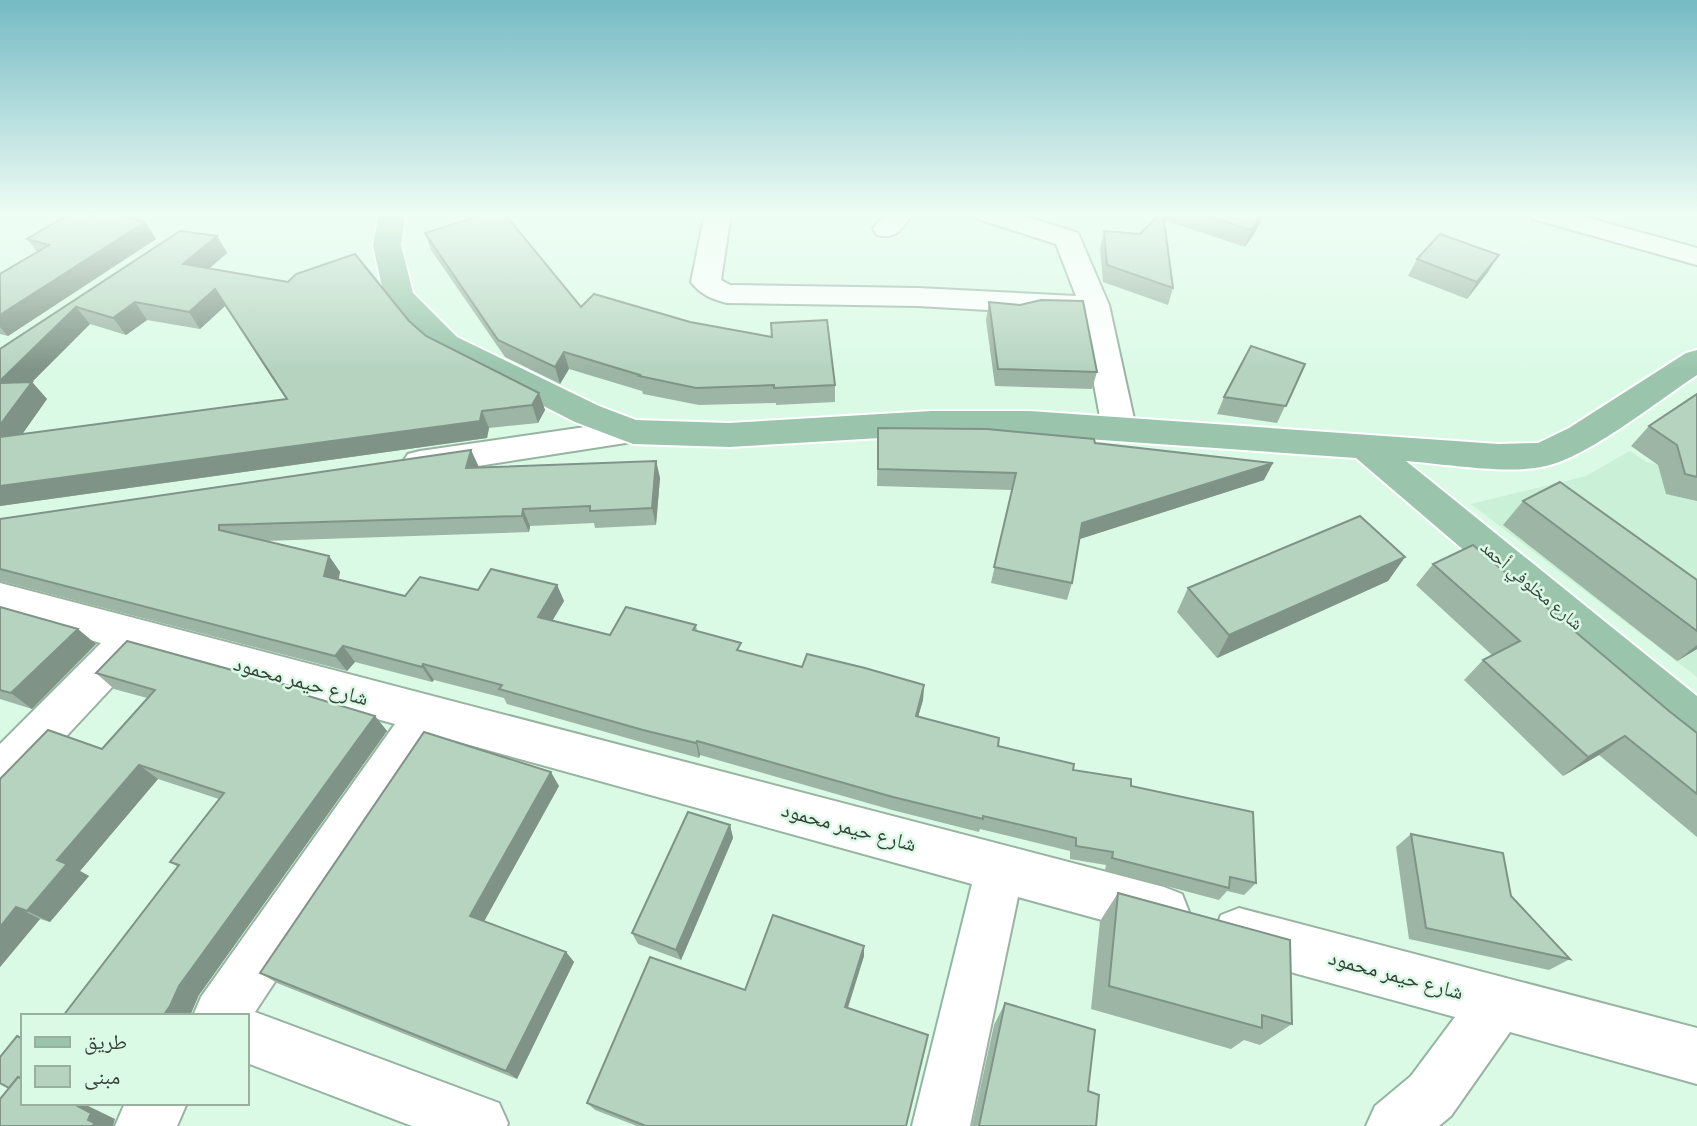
<svg xmlns="http://www.w3.org/2000/svg" width="1697" height="1126" viewBox="0 0 1697 1126" font-family="'Roboto Condensed','Noto Naskh Arabic',sans-serif">
<rect width="100%" height="100%" fill="#dbfae6"/>
<path fill="#caf0d7" d="M1630 451 1647 462 1697 473V677L1471 504 1586 476Z"/>
<g fill="none" stroke-linecap="round" stroke-linejoin="round">
<defs>
<g id="minor">
<path d="M705 213H731L721 280 730 285 918 288 1076 296 1056 244 978 219 974 213H1014L1078 233 1109 305 1136 428 1131 436 1119 440 1107 436 1102 428 1081 314 1033 315 1022 312 918 306 727 303C712 299 701 295 691 282Z"/>
<path d="M886 213H913C903 228 896 240 877 235L873 229Z"/>
<path d="M1529 213H1571L1697 248V265L1533 219Z"/>
<path d="M633 420 645 424 650 432 645 440 420 475 408 472 402 463 408 454 420 451Z"/>
<path d="M0 583 1164 887 1182 894 1189 912 1182 930 1164 937 1018 897 970 1126H912L972 884 437 736 255 1012 499 1103 508 1123 507 1126H412L247 1063V1016H193L201 997 395 724 143 654 16 790 0 796V744L101 643 0 615Z"/>
<path d="M1239 908 1697 1028V1084L1510 1032 1451 1116 1439 1126H1366L1375 1106 1411 1076 1455 1017 1239 958 1221 951 1214 933 1221 915Z"/>
<path d="M125 1103H187L177 1126H115Z"/>
</g>
<path id="major" d="M379 213H405L401 245 413 293 457 337 599 406 636 420 729 423 931 411H1030L1498 444 1538 443 1569 428 1686 353 1697 350V375C1659 400 1588 457 1546 466 1508 475 1446 464 1406 461L1697 696V741L1681 736 1356 458 1030 435H931L729 447 633 444 575 422 435 351 384 296 373 245Z"/>
</defs>
<use href="#minor" stroke="#97b3a1" stroke-width="4"/>
<use href="#major" stroke="#fff" stroke-width="4"/>
<use href="#minor" fill="#fff" fill-rule="evenodd"/>
<use href="#major" fill="#9ac5ac" fill-rule="evenodd"/>
</g>
<g fill="#9db5a5" fill-rule="evenodd">
<path d="M1166 213H1265L1254 234 1245 247 1164 220Z"/>
<path d="M145 222 156 239 8 336 0 334V274L37 252 27 239Z"/>
<path d="M180 231 217 236 227 253 209 269 409 321 426 336 539 393 545 410 538 423 489 428 487 438 0 506V349ZM225 306 286 399 22 434 47 399 32 382 90 324 126 335 147 320 200 329Z"/>
<path d="M1104 231 1173 288 1168 305 1103 282 1100 248Z"/>
<path d="M425 233 581 307 835 385V402L776 405V403L699 405 643 394 642 391 569 369 560 384 505 357 431 250Z"/>
<path d="M1417 259 1488 272 1467 299 1408 276Z"/>
<path d="M989 302 1097 372 1092 389 995 386 986 320Z"/>
<path d="M1305 364 1277 423 1217 414 1224 397Z"/>
<path d="M1697 394V501L1666 494 1658 465 1631 446 1649 426Z"/>
<path d="M878 428 1095 443 1264 480 1079 539 1072 583 1067 600 991 583 1012 490 877 486Z"/>
<path d="M656 461 660 478 656 525 595 528 594 523 530 526 529 532 264 541 329 556 340 572 339 579 405 596 557 585 564 601 552 621 610 635 696 625 697 631 742 652 802 667 924 685 923 700 918 717 998 746 1073 770 1131 786 1256 883 1244 895 1227 891 1219 900 1105 870 1106 865 1070 859V851L980 829 979 832 892 810 700 755 699 758 648 744 507 704 504 698 434 680 432 682 355 662 347 671 0 581V519L478 468Z"/>
<path d="M1523 501 1697 580V649L1677 661 1503 525Z"/>
<path d="M1405 557 1388 581 1217 658 1177 612 1188 588Z"/>
<path d="M1433 564 1669 711 1697 733V837L1599 755 1563 776 1464 680 1483 660 1492 655 1416 585Z"/>
<path d="M0 607 96 644 32 709 0 699Z"/>
<path d="M96 673 313 697 375 716 387 731 199 995 178 867 170 862 219 799 158 779 80 871 89 876 50 922 40 919 0 967V779L102 749 147 698 114 689Z"/>
<path d="M559 786 484 921 566 952 574 962 517 1079 277 983 260 973Z"/>
<path d="M730 825 733 838 681 960 638 944 632 933Z"/>
<path d="M1411 834 1511 896 1570 959 1549 970 1409 939 1396 847Z"/>
<path d="M1118 893 1292 1024 1260 1045 1244 1040 1231 1049 1091 1009 1100 921Z"/>
<path d="M864 956 848 1008 906 1126H637L595 1110 587 1103 745 990Z"/>
<path d="M1005 1003 1088 1091 1096 1126H972L994 1025Z"/>
</g>
<g fill="#7f9486">
<path d="M1263 213H1265L1254 234 1245 247 1251 230Z"/>
<path d="M145 222 156 239 8 336 0 327V315Z"/>
<path d="M217 236 227 253 194 281 183 264Z"/>
<path d="M1499 255 1488 272 1467 299 1477 282Z"/>
<path d="M215 289 225 306 200 329 189 312Z"/>
<path d="M135 302 147 320 126 335 113 318Z"/>
<path d="M76 307 90 324 32 382 47 399 7 456 0 449V381Z"/>
<path d="M564 352 569 369 560 384 555 367Z"/>
<path d="M539 393 545 410 538 423 532 405Z"/>
<path d="M482 411 489 428 487 438 0 506V486Z"/>
<path d="M471 450 479 467 466 468Z"/>
<path d="M656 461 660 478 656 525 652 508Z"/>
<path d="M1273 463 1264 480 1077 540 1082 523Z"/>
<path d="M523 509 530 526 529 532 522 516Z"/>
<path d="M329 556 340 572 335 592 324 576Z"/>
<path d="M1405 557 1388 581 1217 658 1229 635Z"/>
<path d="M557 585 564 601 545 633 538 617Z"/>
<path d="M78 629 96 644 32 709 11 693Z"/>
<path d="M1697 645V649L1677 661Z"/>
<path d="M343 646 355 662 347 671 335 656Z"/>
<path d="M423 664 434 680 432 682 422 667Z"/>
<path d="M924 685 923 700 914 731 916 716Z"/>
<path d="M375 716 387 731 199 995 190 1016H163L179 986Z"/>
<path d="M1625 736 1599 755 1563 776 1588 757Z"/>
<path d="M697 741 700 755 699 758 696 743Z"/>
<path d="M139 765 158 779 80 871 89 876 50 922 27 911 57 860Z"/>
<path d="M551 772 559 786 481 927 470 916Z"/>
<path d="M730 825 733 838 681 960 676 950Z"/>
<path d="M16 907 40 919 0 967V927Z"/>
<path d="M864 946V956L845 1016V1007Z"/>
<path d="M566 952 574 962 517 1079 506 1071Z"/>
<path d="M72 1103H82L115 1119 113 1126H92Z"/>
</g>
<g fill="#b6d3c0" stroke="#7f9486" stroke-width="2">
<path d="M71 213H81L93 216 98 213H110L145 222 0 315V274L49 245 27 239Z"/>
<path d="M489 213H504L581 307 594 294 690 322 772 337 771 323 827 320 835 385 774 388V385L696 388 639 376 640 375 564 352 555 367 498 340 425 233Z"/>
<path d="M1160 213H1163L1173 288 1107 265 1104 231 1140 234Z"/>
<path d="M1199 213H1263L1251 230Z"/>
<path d="M180 231 217 236 183 264 288 282 296 274 355 254 409 321 426 336 539 393 532 405 482 411 480 421 0 486V437L287 399 215 289 189 312 135 302 113 318 76 307 0 381V349Z"/>
<path d="M1440 234 1499 255 1477 282 1417 259Z"/>
<path d="M1041 300 1083 301 1097 372 998 369 989 302 1020 305Z"/>
<path d="M1251 346 1305 364 1286 406 1224 397Z"/>
<path d="M32 382 0 425V383Z"/>
<path d="M1697 394V477L1685 474 1677 445 1649 426Z"/>
<path d="M878 428 987 429 1094 439 1095 443 1273 463 1082 523 1072 583 994 567 1016 473 878 469Z"/>
<path d="M471 450 466 468 656 461 652 508 590 511V506L523 509 522 516 219 525V530L329 556 324 576 405 596 420 577 478 590 491 569 557 585 538 617 610 635 626 607 696 625 693 630 741 643 737 650 802 667 807 654 865 668 924 685 916 716 999 738 998 746 1074 764 1073 770 1131 779V786L1253 812 1256 883 1230 877 1229 888 1112 858 1113 852 1076 846V838L983 816V819L893 797 697 741 696 743 643 730 499 689 502 685 423 664 422 667 343 646 335 656 0 569V519Z"/>
<path d="M1560 482 1697 580V631L1523 501Z"/>
<path d="M1360 516 1405 557 1229 635 1188 588Z"/>
<path d="M1473 545 1669 711 1697 733V794L1625 736 1588 757 1483 660 1520 641 1433 564Z"/>
<path d="M0 607 78 629 11 693 0 690Z"/>
<path d="M127 641 308 691 305 695 375 716 179 986 170 1006 163 1016H63L179 865 170 862 224 793 139 765 57 860 67 864 27 911 16 907 0 927V779L48 730 102 749 155 690 96 673Z"/>
<path d="M424 732 551 772 470 916 566 952 506 1071 260 973Z"/>
<path d="M688 812 730 825 676 950 632 933Z"/>
<path d="M1411 834 1503 853 1511 896 1570 959 1426 928Z"/>
<path d="M1118 893 1290 940 1292 1024 1262 1015V1028L1109 986Z"/>
<path d="M773 915 864 946 845 1007 928 1035 906 1126H646L587 1103 650 957 745 990Z"/>
<path d="M1005 1003 1095 1030 1088 1091 1099 1095 1096 1126H979Z"/>
<path d="M17 1036 23 1039V1079L18 1077 9 1088 0 1083V1057Z"/>
<path d="M18 1077 23 1080V1103H72L91 1113 88 1120 95 1123 92 1126H0V1099Z"/>
</g>
<linearGradient id="sky" x2="0" y2="1"><stop stop-color="#75bac4"/><stop offset="0.58" stop-color="#effdf4"/><stop offset="1" stop-color="#effdf4" stop-opacity="0"/></linearGradient>
<rect width="1697" height="370" fill="url(#sky)"/>
<g text-anchor="middle" dominant-baseline="central" stroke-width="5" stroke-linejoin="round" paint-order="stroke">
<g font-size="18" fill="#354139" stroke="#dbfae6">
<text transform="translate(1532 585) rotate(40)">شارع مخلوفي أحمد</text>
</g>
<g font-size="21" fill="#354139" stroke="#dbfae6">
<text transform="translate(301 681) rotate(15)">شارع حيمر محمود</text>
<text transform="translate(849 827) rotate(15)">شارع حيمر محمود</text>
<text transform="translate(1396 975) rotate(15)">شارع حيمر محمود</text>
</g>
</g>
<rect x="21" y="1014" width="228" height="91" fill="#dbfae6" stroke="#99b0a1" stroke-width="2"/>
<rect x="35" y="1037" width="35" height="10" fill="#9ac5ac" stroke="#99b0a1" stroke-width="2"/>
<text x="84" y="1049" font-size="21" fill="#354139">طريق</text>
<rect x="35" y="1066" width="35" height="21" fill="#b6d3c0" stroke="#99b0a1" stroke-width="2"/>
<text x="84" y="1084" font-size="21" fill="#354139">مبنى</text>
</svg>
